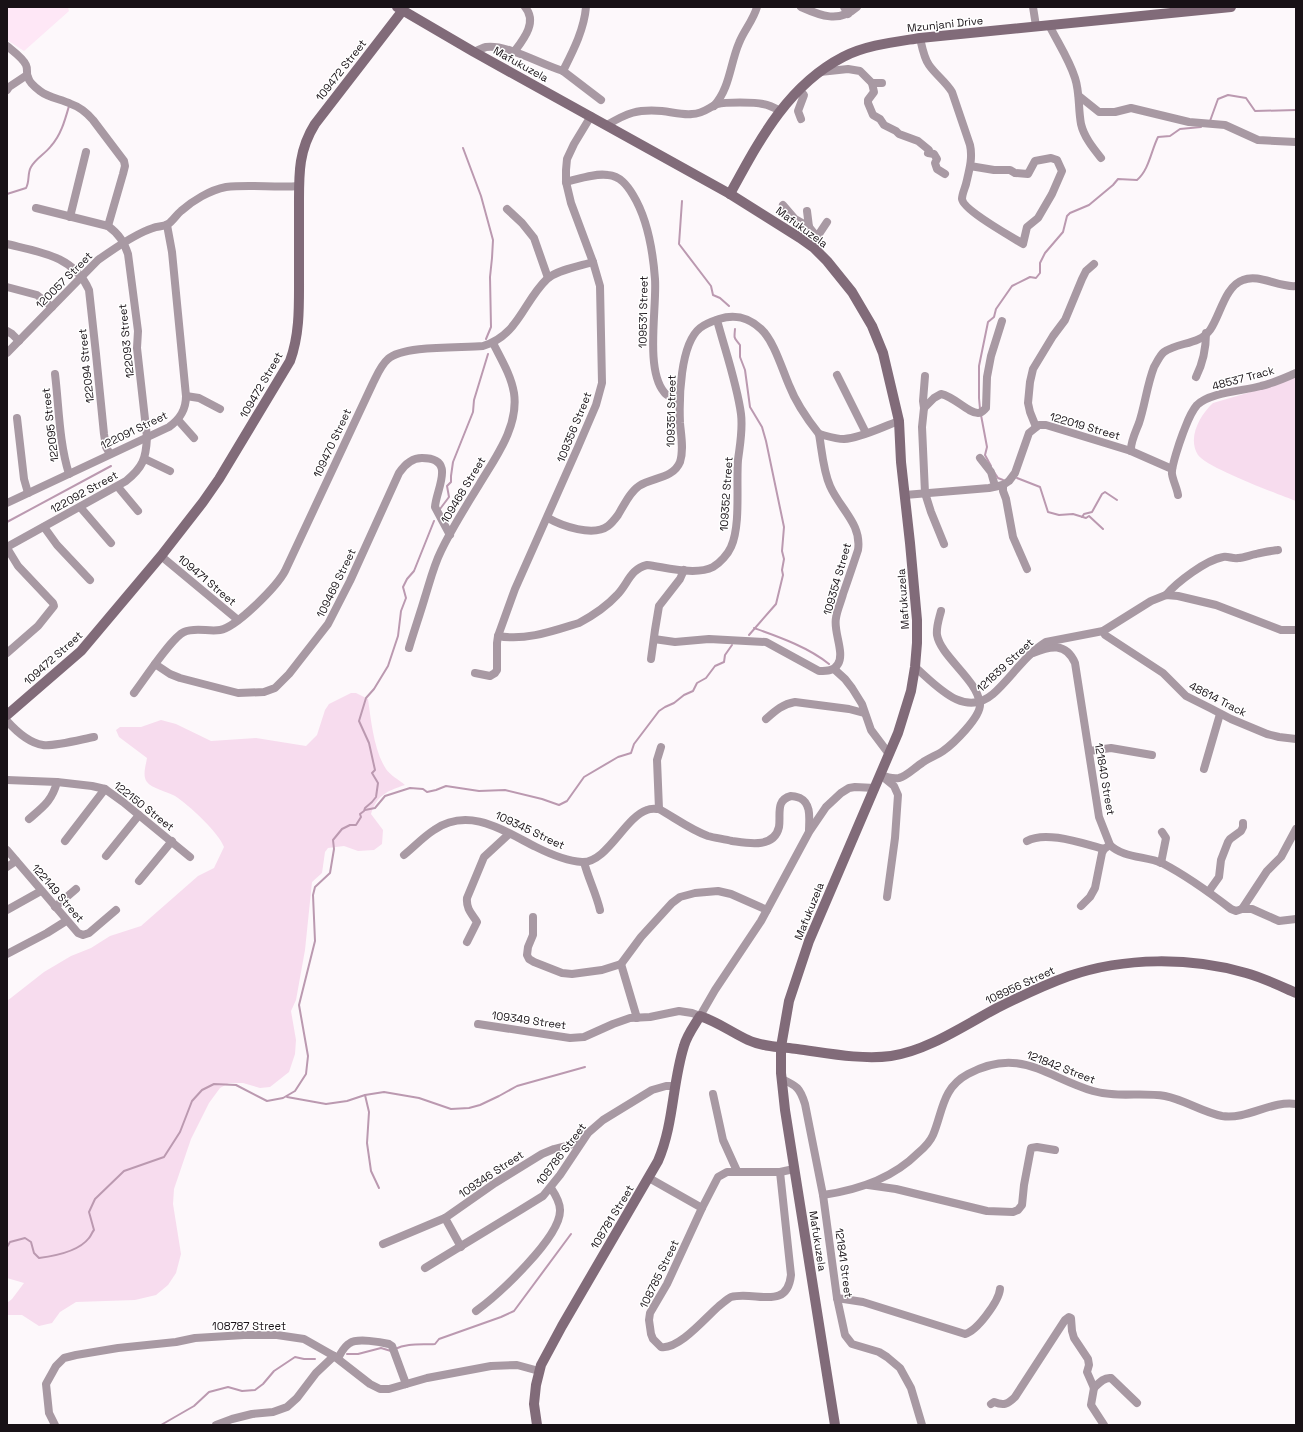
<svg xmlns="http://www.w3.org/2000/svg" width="1303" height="1432" viewBox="0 0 1303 1432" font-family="'Space Grotesk',sans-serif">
<rect width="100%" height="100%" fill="#fdf8fb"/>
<path fill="#fee7f6" d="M7 7H68L69 11 24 51 7 40Z"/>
<g fill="#f7dcee">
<path d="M1296 376V501C1278 494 1207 468 1198 455 1187 438 1200 415 1213 403L1271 386Z"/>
<path d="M351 693H356L368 699C371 720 374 751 386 769 390 775 399 780 405 785 387 791 377 795 371 814L383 830 382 844 374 850 358 851 344 846 328 848 325 852 322 873 312 882 305 950 296 1000 291 1011 296 1040 295 1054 289 1072 270 1087 260 1088 243 1083H229L220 1088 209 1103 191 1139 174 1189 173 1204 181 1254 176 1273 168 1285 156 1295 135 1300 76 1302 60 1312 52 1323 39 1326 22 1315H8L7 1303 12 1299 24 1283 7 1278V1001L44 972 71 956 91 948 110 936 141 926 198 876 214 868 224 847C219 833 188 804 175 796 168 792 151 788 147 782 142 776 146 765 147 758L119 737 116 730 120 727H141L161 720 176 724 211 741 256 738 306 746 317 735 325 710 329 704Z"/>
</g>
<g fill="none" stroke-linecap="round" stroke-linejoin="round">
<g stroke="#bb99b0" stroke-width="2">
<path d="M1210 121 1218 99 1228 95 1246 98 1255 111 1296 110"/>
<path d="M463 148 481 196 493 240 492 258 490 277 491 327 486 339"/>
<path d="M7 194 26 188C30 181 27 174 31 167 36 158 45 154 51 146 61 135 65 120 69 106"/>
<path d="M682 201 679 244 711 286 713 295 720 298 729 306"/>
<path d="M735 329C734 340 734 337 740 345V357L745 370 750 407 762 427 766 441 784 527 782 551 784 559 782 570 783 575 776 604 749 635"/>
<path d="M980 409 979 398V366L988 322 994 317 996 309 1012 286 1030 277 1036 278 1040 273V263L1045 253 1063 232 1067 216 1070 213 1089 205 1113 185 1118 179 1137 180C1149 170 1151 151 1158 137L1170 136 1180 129 1201 127"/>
<path d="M981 415 987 447 985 455 991 466"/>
<path d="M994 472 998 478 1003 480"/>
<path d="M1017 478 1040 487 1048 512 1059 515 1073 514 1086 518 1089 516 1103 529"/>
<path d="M440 509 449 497 447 486 451 482V476L453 462 473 412 474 400 488 354"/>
<path d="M1082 517 1084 514 1092 512 1102 494 1105 492 1117 500"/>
<path d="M7 522 111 466"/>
<path d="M754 628C779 637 808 647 829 664"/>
<path d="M365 810 375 808 385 796 410 788 423 789 427 792 436 790 446 786 479 791 505 790 542 799 559 805 567 801 584 777 618 757 631 753 634 744 659 711 665 707 674 703 684 695 693 691 697 683 706 678 715 666 724 662 725 655 732 645"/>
<path d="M365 1095 369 1112 367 1143 371 1171 379 1188"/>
<path d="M287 1097 326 1104 347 1101 365 1095 384 1092 419 1098 451 1109 469 1108 480 1105 499 1096 517 1086 585 1067"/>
<path d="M7 1247 10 1242 25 1238 31 1242 34 1253 39 1258C55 1256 79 1251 89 1238 91 1236 92 1232 94 1230L89 1212 95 1199 124 1171 164 1157 180 1132 192 1101 202 1090 214 1084 236 1085 267 1101 283 1098 295 1091 306 1074 308 1056 299 1005 315 941 313 895 315 887 330 873 334 849 333 840 342 829 350 825H356L361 817 360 814 364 811 365 808 372 802 376 797 378 783 372 773 375 770 369 743 359 721 366 698 374 689 388 666 398 636 401 611 406 598 403 587 407 579 414 571 434 521"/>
<path d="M395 1349C407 1343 422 1345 435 1344L439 1339 501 1317 514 1311 571 1234"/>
<path d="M347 1354H358L381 1348 391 1351"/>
<path d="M161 1425 194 1406 209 1392 228 1387 242 1391 255 1390 263 1384 274 1371 295 1357 304 1359H315"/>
</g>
<g stroke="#a899a3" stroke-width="8">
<path d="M801 7C821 16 839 23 857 7"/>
<path d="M844 7 848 14"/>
<path d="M1033 7 1036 26"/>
<path d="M1049 25C1058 43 1069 59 1075 78 1080 93 1078 108 1081 124 1084 137 1093 148 1101 158"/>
<path d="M920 38C922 47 924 58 929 65 936 75 946 82 952 92L970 145C973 158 969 171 966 184 965 188 962 194 962 199 963 210 1012 237 1023 244L1027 227 1038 218 1052 194 1062 171 1057 160 1051 158 1035 161 1028 174 1015 173 1010 170H994L970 166"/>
<path d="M7 46C13 51 23 58 26 65 28 69 26 74 28 77 29 82 36 88 40 91 49 98 61 99 71 104 80 107 87 113 93 120L124 161 125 166 123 174 108 226"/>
<path d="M474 52C478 50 482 48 486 47 507 44 542 65 563 71 573 51 584 30 586 7"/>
<path d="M514 52C523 40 538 22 525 7"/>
<path d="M563 71 601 100"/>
<path d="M820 72 848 69 860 71 872 83H882"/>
<path d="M872 83 874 92 868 100V103L873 115 880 119 884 125 896 131 899 134 918 141 929 150 928 153 934 154 937 159 935 163 937 169 945 174"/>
<path d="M799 89 804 95 798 111 801 119"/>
<path d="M7 90 9 87 27 75"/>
<path d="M1079 96 1099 112H1115L1131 108 1189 122 1225 125 1258 140 1296 142"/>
<path d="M714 106C730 88 730 64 739 43 744 30 753 21 757 7"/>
<path d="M607 125C627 113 637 109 662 111 672 112 682 115 692 114 703 114 708 108 717 104 725 102 755 102 763 104 769 105 775 108 780 111"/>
<path d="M566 182C579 179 594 173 608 175 620 176 627 185 633 195 647 218 653 252 655 279 657 308 645 369 664 392 667 397 674 398 680 399"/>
<path d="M783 205 795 219 809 227"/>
<path d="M507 209 522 223 534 238 548 278"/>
<path d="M807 211 809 227 817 237 814 248"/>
<path d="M70 217 86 152"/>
<path d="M817 237 827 222"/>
<path d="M7 244C40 252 74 256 89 290L96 354 104 434 106 447 110 454"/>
<path d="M7 287 37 295 52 307"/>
<path d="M7 331 12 334 19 341"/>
<path d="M7 353 98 260C112 250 137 233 153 228 158 226 163 227 168 224 173 221 176 215 181 211 192 201 210 190 226 187 250 184 275 188 299 186"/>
<path d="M55 374C59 407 59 442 69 474"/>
<path d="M837 375 866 433"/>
<path d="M1196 377C1203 363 1206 350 1206 333"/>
<path d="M186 396 199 398 220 409"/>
<path d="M924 408 923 401 925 376"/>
<path d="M17 418 24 479 28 493"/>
<path d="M178 420 194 438"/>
<path d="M1036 427 1030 412 1028 403 1030 382 1033 369 1053 336 1065 320 1082 279 1086 271 1094 264"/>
<path d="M1131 451C1130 443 1136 431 1139 423 1145 405 1147 385 1154 367 1157 362 1160 355 1164 352 1178 342 1199 345 1210 330 1220 316 1225 286 1243 280 1259 273 1279 288 1296 286"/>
<path d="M980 458 991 472 995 486"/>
<path d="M145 459 170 471"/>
<path d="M1003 485V491L1006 499 1013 537 1027 569"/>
<path d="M118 487 138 511"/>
<path d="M905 495 989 488 1003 485 1009 481 1015 473 1029 433 1039 425H1046L1069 432 1131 451 1172 469"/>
<path d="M1178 495C1177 488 1173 481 1172 474 1171 467 1180 441 1183 433 1187 423 1190 413 1197 405 1210 392 1243 391 1261 386 1273 383 1285 378 1296 373"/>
<path d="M7 503 169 427C180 419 186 410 186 396L172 252 167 225"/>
<path d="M80 507 111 543"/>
<path d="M548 518C562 526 593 537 608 526 612 523 615 519 618 515 624 505 630 492 639 486 652 477 673 479 680 462 684 450 681 435 680 423 679 399 680 344 700 328 705 324 713 321 719 319 735 314 748 317 761 329 774 341 782 369 789 385 796 403 807 419 819 434 827 436 835 439 844 439 861 438 882 427 899 421"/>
<path d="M44 527 57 545 90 580"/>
<path d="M944 544 931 512 925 493 922 427 924 408 934 398 941 394C955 397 968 413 978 413 982 413 984 410 986 408L987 377 991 356 1002 321"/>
<path d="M7 547 126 481C143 467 146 459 147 437L137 348 138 331 128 254C124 242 119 234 108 226L36 208"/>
<path d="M7 548 18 566 53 603 54 606 38 626 7 653"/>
<path d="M161 556 238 620"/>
<path d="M1166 595C1177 582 1206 560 1223 557 1228 556 1233 559 1238 558 1244 558 1250 555 1256 554 1263 552 1271 551 1278 550"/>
<path d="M1103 631 1105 635 1163 673 1186 696 1210 708 1231 719 1267 734 1279 737 1296 739"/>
<path d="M498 636C526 641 553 631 579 623 592 616 607 606 617 595 628 584 630 569 647 565 665 567 695 576 713 567 720 563 728 554 731 547 741 525 736 485 738 460 740 444 743 430 741 414 737 384 725 350 717 320"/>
<path d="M654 639 675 642 709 639 766 642 819 671C827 671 834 671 838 664 845 653 833 631 836 618 837 610 841 602 843 594 848 580 853 565 858 550 862 524 840 509 830 486 823 470 822 451 819 434"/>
<path d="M409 648C414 631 420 614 425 597 430 581 434 565 441 551 452 528 466 506 479 485 495 458 519 427 514 393 511 375 501 359 493 343"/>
<path d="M1033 653C1050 646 1066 642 1075 663L1099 817 1110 845C1123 858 1146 856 1162 863 1187 876 1209 892 1231 909L1236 911 1242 909 1267 871 1281 857 1296 829"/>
<path d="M651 659 655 630 659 606 680 579 684 570"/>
<path d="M155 664 170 674 180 678 238 693 264 692 275 688 289 674 328 624 350 581 399 473C405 464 412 458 422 458 457 458 436 489 435 507L450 535"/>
<path d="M915 667C936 685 964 719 993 694 1011 678 1025 655 1046 642L1103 631 1151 601 1166 595 1178 596 1216 605 1281 630H1296"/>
<path d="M834 669 845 679 852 688 862 704 871 730 889 754"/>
<path d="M475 673 490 676 495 673 497 670V643L498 636 515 589 578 447 596 405 602 383 600 286 593 262 571 203 566 182V170L567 159 574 144 591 116"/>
<path d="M134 693C144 680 172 637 184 632 195 627 209 632 220 630 237 627 277 586 285 571L373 383C377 375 381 365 388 359 403 345 461 348 483 346 518 336 523 302 547 279 557 270 580 266 593 262"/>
<path d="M766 719C776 710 783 704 795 702L849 709 864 713"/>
<path d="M7 721C16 731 29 743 43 745 52 747 83 739 94 737"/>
<path d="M1089 751 1111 748 1152 755"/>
<path d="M1204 769 1220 714"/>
<path d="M881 775C886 777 893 779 899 778 907 776 914 768 922 763 928 758 936 756 943 751 953 744 981 717 980 704 977 679 941 657 937 635 936 627 939 619 941 611"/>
<path d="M883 777 894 786 898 795 895 838 887 897"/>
<path d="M7 780 57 782 92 786 105 789 123 802 190 857"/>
<path d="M659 809 657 760 661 747"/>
<path d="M29 819C43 807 52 801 57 782"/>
<path d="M65 841 105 789"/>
<path d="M1027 841C1046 830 1084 844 1104 849L1110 845"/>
<path d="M7 850 78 933 83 935 89 933 116 910"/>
<path d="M404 855C414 847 423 837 434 830 469 806 504 831 536 847 550 854 566 861 582 862 607 863 625 817 647 810 651 808 656 809 659 809 675 818 691 830 708 836 715 838 724 839 732 841 747 843 774 849 779 827 781 815 775 800 791 796 794 796 797 797 800 798 812 804 809 820 809 831"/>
<path d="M106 856 139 815"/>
<path d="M584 862C588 878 596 893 600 910"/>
<path d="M1161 863 1166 838 1162 832"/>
<path d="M7 867 16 861"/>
<path d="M139 881 172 841"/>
<path d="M1209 891 1219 877 1221 860 1228 842 1230 839 1241 831 1243 827V823"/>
<path d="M1081 906 1090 897 1095 888 1102 853 1104 849"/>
<path d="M55 907 76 889"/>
<path d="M1242 909H1252L1279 921 1296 919"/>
<path d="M7 910 41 891"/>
<path d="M533 917V935L528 947 527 955 529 959 534 962 562 973 572 974 602 970 621 964 637 1018"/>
<path d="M467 942 477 922C472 914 466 909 467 898L484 857 509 834"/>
<path d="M7 954 47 933 66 921"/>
<path d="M621 964 641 937 672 903 680 897 695 893 718 891 731 894 767 910"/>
<path d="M478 1024 570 1038 584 1037 613 1024 630 1018 650 1017 679 1011 692 1013 700 1016 715 990 761 921 809 832 826 807 841 793 849 788 855 787 875 788"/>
<path d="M782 1079C797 1086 800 1088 805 1104L823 1195 837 1298 845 1335 852 1344 879 1352 887 1357 900 1368 911 1388 922 1425"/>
<path d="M713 1094 723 1140 737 1171"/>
<path d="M649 1178 702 1208 667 1284 650 1313 649 1320 651 1334 653 1339 661 1347C679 1350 706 1317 719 1306 723 1303 727 1299 731 1297 754 1290 787 1312 791 1275L780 1172"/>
<path d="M868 1185 896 1189 987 1211 1013 1212 1018 1210 1022 1205 1024 1185 1031 1148 1037 1147 1055 1150"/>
<path d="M823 1195C858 1190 892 1179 918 1153 924 1148 930 1142 933 1135 943 1111 942 1088 968 1074 1020 1046 1046 1077 1093 1091 1117 1098 1141 1092 1165 1096 1185 1100 1202 1112 1222 1116 1247 1120 1272 1100 1296 1104"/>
<path d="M702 1208 718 1177 727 1172H780L794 1169"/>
<path d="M383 1244 445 1218"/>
<path d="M461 1247 445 1218 495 1183 542 1154 554 1149 581 1142"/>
<path d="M425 1268 522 1209 543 1196 560 1175 588 1133 603 1120 652 1090 666 1086H675"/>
<path d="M837 1298 863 1302 965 1334C977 1331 999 1301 1000 1289"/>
<path d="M476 1311C498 1295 561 1237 560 1210 560 1202 555 1194 551 1188"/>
<path d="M338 1358C341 1353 344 1346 350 1343 357 1338 381 1342 389 1344L392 1346 406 1384"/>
<path d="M1094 1388C1099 1383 1104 1377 1111 1378L1137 1403"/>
<path d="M991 1404 994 1402C1004 1406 1008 1404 1015 1397L1065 1320 1069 1317 1071 1318 1072 1331 1074 1338 1088 1359 1089 1365 1087 1372 1094 1388 1091 1405 1104 1425"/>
<path d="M55 1425 49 1413 46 1384 56 1366 64 1358 76 1355 118 1348 176 1342 195 1338 244 1335H277L304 1339 334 1356 370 1384 380 1389H389L427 1378 491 1366 517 1365 539 1371"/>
<path d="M216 1425 232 1419 252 1414 273 1412 287 1407 297 1398 316 1373 334 1356"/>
</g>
<g stroke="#816b79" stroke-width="10">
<path d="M397 7 474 52 730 194 800 238 814 248 827 261 852 292 872 326 883 353 899 421 901 462 910 543 917 620V643L915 667 911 691 898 733 809 941 789 1001 781 1047V1073L785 1110 835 1425"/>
<path d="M730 194C759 141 787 86 843 57 866 45 895 42 920 38L1231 7"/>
<path d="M7 715 81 651 161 556 203 502 219 479 290 361C300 334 299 305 299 277 299 253 299 230 299 206 299 175 298 151 315 124L403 10"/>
<path d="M537 1425 534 1404 536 1385 541 1365 562 1326 658 1161C674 1124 672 1084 684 1046 687 1035 694 1026 700 1016 718 1022 731 1032 748 1040 763 1047 781 1047 797 1049 827 1053 861 1060 891 1056 927 1051 965 1025 997 1008 1021 996 1044 985 1069 976 1125 957 1190 957 1246 973 1264 978 1280 986 1296 993"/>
</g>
</g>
<g text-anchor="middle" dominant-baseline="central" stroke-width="3" stroke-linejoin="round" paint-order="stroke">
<g font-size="11" fill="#181116" stroke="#fff">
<text transform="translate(945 24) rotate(-6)">Mzunjani Drive</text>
<text transform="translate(521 64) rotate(29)">Mafukuzela</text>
<text transform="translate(341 70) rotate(-52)">109472 Street</text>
<text transform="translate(802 227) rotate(36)">Mafukuzela</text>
<text transform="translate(64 280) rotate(-45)">120057 Street</text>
<text transform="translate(643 312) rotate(-89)">109531 Street</text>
<text transform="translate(126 341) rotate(-96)">122093 Street</text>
<text transform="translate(86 366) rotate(-96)">122094 Street</text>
<text transform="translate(1243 378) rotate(-15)">48537 Track</text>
<text transform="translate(261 385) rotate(-60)">109472 Street</text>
<text transform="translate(671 411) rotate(-89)">109351 Street</text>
<text transform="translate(50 425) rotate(-97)">122095 Street</text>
<text transform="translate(1085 426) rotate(16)">122019 Street</text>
<text transform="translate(574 427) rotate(-68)">109356 Street</text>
<text transform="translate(134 430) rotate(-26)">122091 Street</text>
<text transform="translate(332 443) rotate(-65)">109470 Street</text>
<text transform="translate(463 490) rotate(-59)">109468 Street</text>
<text transform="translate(84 492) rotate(-29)">122092 Street</text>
<text transform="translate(726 494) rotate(-86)">109352 Street</text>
<text transform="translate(837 579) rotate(-74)">109354 Street</text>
<text transform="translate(207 580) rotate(40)">109471 Street</text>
<text transform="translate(336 583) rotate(-64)">109469 Street</text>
<text transform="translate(903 599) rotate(-94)">Mafukuzela</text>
<text transform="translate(53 658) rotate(-42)">109472 Street</text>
<text transform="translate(1005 665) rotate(-43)">121839 Street</text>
<text transform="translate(1218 699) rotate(27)">48614 Track</text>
<text transform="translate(1105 779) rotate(80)">121840 Street</text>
<text transform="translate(144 806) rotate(38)">122150 Street</text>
<text transform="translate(530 830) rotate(25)">109345 Street</text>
<text transform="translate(58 893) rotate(49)">122149 Street</text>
<text transform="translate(809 911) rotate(-68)">Mafukuzela</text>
<text transform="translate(1020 985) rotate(-25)">108956 Street</text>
<text transform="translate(529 1020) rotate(8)">109349 Street</text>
<text transform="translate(1061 1067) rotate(21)">121842 Street</text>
<text transform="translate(561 1154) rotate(-53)">108786 Street</text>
<text transform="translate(491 1174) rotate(-34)">109346 Street</text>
<text transform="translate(612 1217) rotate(-59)">108781 Street</text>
<text transform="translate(818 1241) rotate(81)">Mafukuzela</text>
<text transform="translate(844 1263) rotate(82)">121841 Street</text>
<text transform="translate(659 1274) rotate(-64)">108785 Street</text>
<text x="249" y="1326">108787 Street</text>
</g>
</g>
<rect width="1303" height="1432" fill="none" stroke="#181116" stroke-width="16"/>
</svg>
